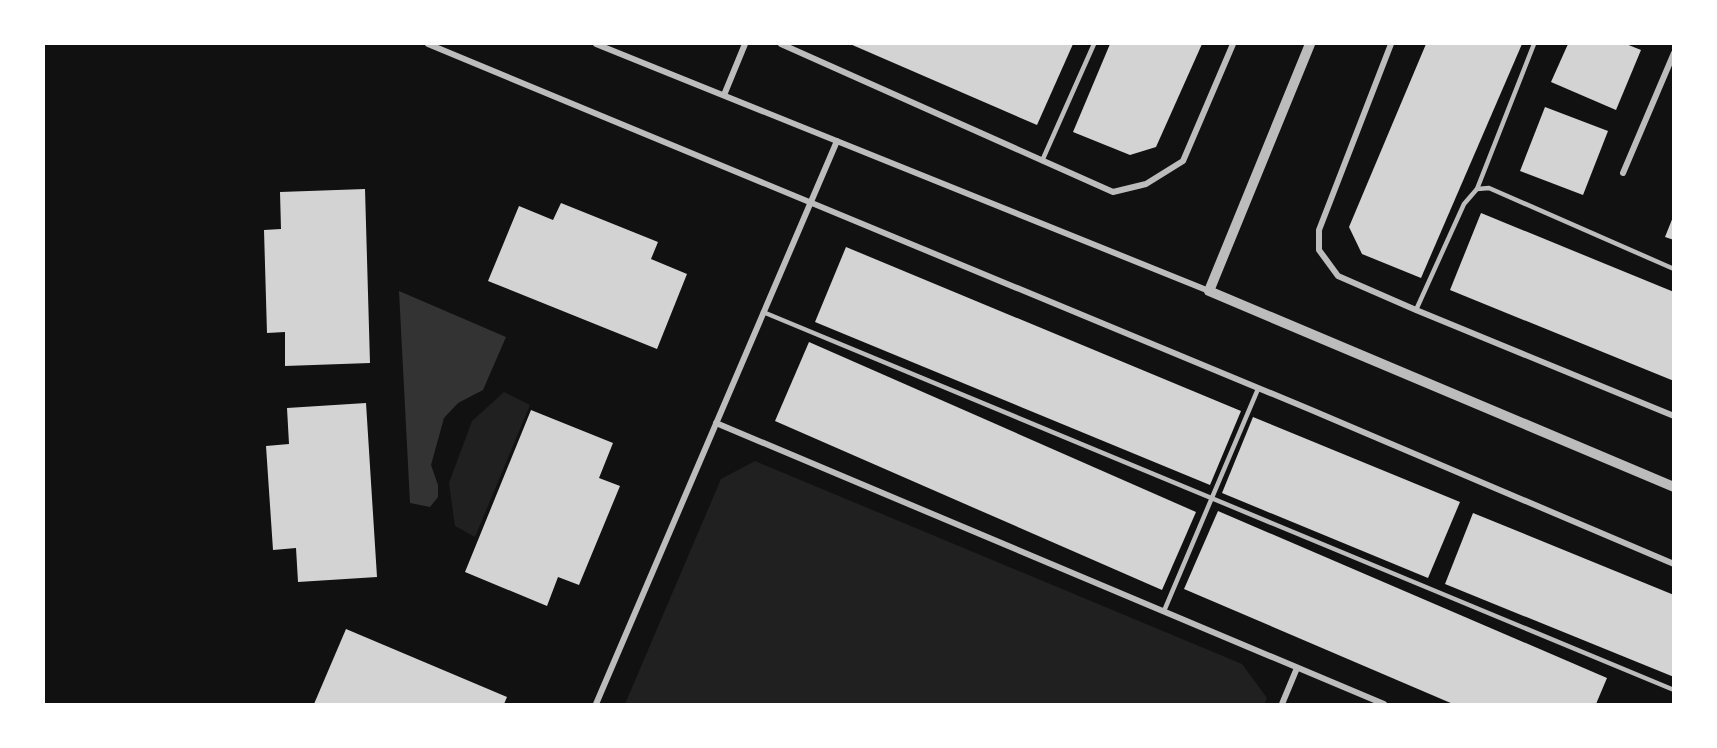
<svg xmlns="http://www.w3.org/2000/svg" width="1717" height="748" viewBox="0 0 1717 748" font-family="'PT Sans',sans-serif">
<rect width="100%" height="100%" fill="#111"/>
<g fill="#202020">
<path d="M504 392 530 405 475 537 455 526 449 483 472 421Z"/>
<path d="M755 461 1242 664 1267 698 1264 704H625L721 479Z"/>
</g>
<path fill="#333" d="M399 291 506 337 483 390 458 403 444 418 431 465 438 485V497L430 507 410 503Z"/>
<g fill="#d3d3d3">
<path d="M850 44H1073L1037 125Z"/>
<path d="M1110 44H1202L1156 147 1130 155 1073 132Z"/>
<path d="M1426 44H1522L1421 278 1362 254 1349 227Z"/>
<path d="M1568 44H1626L1641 50 1616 110 1551 82Z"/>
<path d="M1545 107 1608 131 1583 195 1520 171Z"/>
<path d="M365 189 370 363 285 366V332L267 333 264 230 281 229 280 192Z"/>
<path d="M561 203 658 242 651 259 687 274 657 349 488 281 519 206 553 220Z"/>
<path d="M1481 213 1674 292V381L1450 290Z"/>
<path d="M1673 217H1674V240L1665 237Z"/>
<path d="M846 247 1241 411 1210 485 815 322Z"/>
<path d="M809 342 1196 512 1162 590 775 421Z"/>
<path d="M366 403 377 577 298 582 296 548 273 550 266 446 289 444 287 408Z"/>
<path d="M531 410 613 443 599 478 620 486 579 585 558 577 547 606 465 572Z"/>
<path d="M1253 417 1460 502 1428 578 1222 493Z"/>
<path d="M1218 511 1607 678 1596 704H1453L1184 589Z"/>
<path d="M1473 513 1674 595V677L1445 584Z"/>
<path d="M346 629 507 697 504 704H314Z"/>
</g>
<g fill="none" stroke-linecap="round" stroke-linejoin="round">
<g stroke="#bcbcbc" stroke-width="4.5">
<path d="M1042 161 1094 44"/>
<path d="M1477 189 1534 44"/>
<path d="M1416 310 1464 204 1477 189 1489 188 1674 269"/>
<path d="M763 312 1674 690"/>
<path d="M1164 611 1258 389"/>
</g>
<g stroke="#bcbcbc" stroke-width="6">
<path d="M428 44 1309 409 1674 564"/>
<path d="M596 44 1209 291"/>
<path d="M781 44 1113 192 1146 184 1183 161 1233 44"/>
<path d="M1391 44 1319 230V250L1338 276 1416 310 1674 416"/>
<path d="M724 95 745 44"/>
<path d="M1623 173 1674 53"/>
<path d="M716 423 1384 704"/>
<path d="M596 704 837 141"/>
<path d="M1282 704 1297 668"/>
</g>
<path stroke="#bcbcbc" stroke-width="10" d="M1310 44 1209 291 1674 487"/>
</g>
<rect width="1717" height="748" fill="none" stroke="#ffffff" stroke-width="90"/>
</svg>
